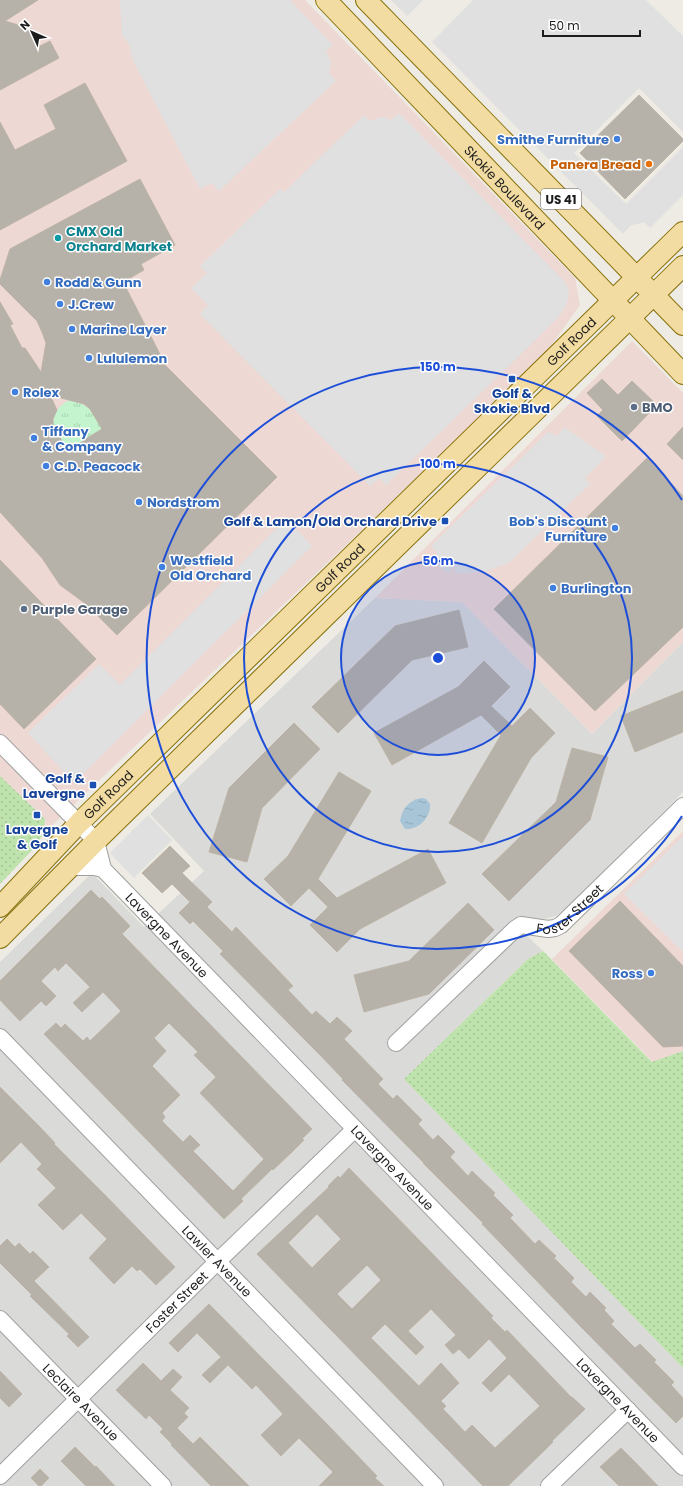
<svg xmlns="http://www.w3.org/2000/svg" width="683" height="1486" viewBox="0 0 683 1486" font-family="Poppins,sans-serif">
<defs>
<pattern id="grass-dots" width="8" height="8" patternUnits="userSpaceOnUse"><rect width="8" height="8" fill="#bfe3ad"/><path d="M2 2h.1M6 6h.1" fill="none" stroke="#a4c294" stroke-width="1.8" stroke-linecap="round"/></pattern>
<pattern id="park-tufts" width="24" height="20" patternUnits="userSpaceOnUse"><rect width="24" height="20" fill="#c3f4ce"/><path d="M3 7l-1-3M5 7V3M7 7l1-3M15 17l-1-3M17 17v-4M19 17l1-3" fill="none" stroke="#a7d1b0"/></pattern>
<pattern id="water-ripples" width="26" height="14" patternUnits="userSpaceOnUse"><rect width="26" height="14" fill="#a7c5d7"/><path d="M2 4q2-2 4 0t4 0M15 11q2-2 4 0t4 0" fill="none" stroke="#8fa9b8"/></pattern>
</defs>
<rect width="100%" height="100%" fill="#edebe3"/>
<path fill="#dadad9" d="M375 598 462 602 592 734 683 642V792L566 909 556 916 536 921 524 933 543 951 528 959 404 1079 683 1368V1486H0V962L92 873 144 927 204 871 150 814Z"/>
<g fill="#edd8d3">
<path d="M0 0H305L575 278 580 305 543 357 44 833 45 819 0 776Z"/>
<path d="M632 341 683 393V642L592 734 462 602 375 598Z"/>
<path d="M683 831V1051L653 1062 552 959Z"/>
</g>
<g fill="url(#grass-dots)">
<path d="M0 776 45 819 44 833 34 848 0 884Z"/>
<path d="M543 951 652 1062 683 1051V1368L404 1079 528 959Z"/>
</g>
<path fill="url(#park-tufts)" d="M70 400C92 406 91 411 103 429L84 440 70 456 53 425C53 413 60 404 70 400Z"/>
<g fill="#e0e0e0">
<path d="M119 0H290L333 45 326 51 331 62 329 73 336 81 219 191 212 183 200 189 133 61 129 44 122 35 120 2Z"/>
<path d="M391 0H423L407 16Z"/>
<path d="M473 0H646L683 36V132L639 88 574 153 626 204 683 147V195L650 228 644 222 630 226 623 234 432 42Z"/>
<path d="M399 113 563 280 569 289 568 300 564 309 557 319 386 485 379 478 370 486 200 314 208 305 191 288 207 273 200 266 280 189 284 192 364 115 370 121 382 117 387 118 391 120Z"/>
<path d="M564 427 606 456 585 478 590 484 509 563 483 572 455 573V566L448 573 430 561 437 553 431 546 548 432 557 436Z"/>
<path d="M286 519 312 546 74 783 28 733 99 664 120 685Z"/>
<path d="M148 815 172 840 134 878 110 853Z"/>
<path d="M683 836V952L624 894Z"/>
</g>
<path fill="url(#water-ripples)" d="M421 798 426 799 430 804C431 817 419 830 405 829L400 821C402 809 408 801 421 798Z"/>
<g fill="#b6b1a9" stroke="#bdb4a7" fill-rule="evenodd">
<path d="M0 0H38L5 21 32 29 40 46 50 41 59 58 0 90Z"/>
<path d="M85 83 127 161 0 230V122L15 150 56 129 44 105Z"/>
<path d="M639 95 683 139V141L625 199 580 153Z"/>
<path d="M140 179 175 245 141 264 144 270 123 282 166 366 277 477 117 635 86 604 60 585 42 558 0 512V302L13 324 10 325 22 348H25L41 372 46 343 42 332 37 321 0 284V280L10 249ZM50 395 84 404 90 409 102 429 84 440 69 454 53 425V419L57 410Z"/>
<path d="M602 379 618 395 632 381 657 405 622 441 597 416 603 410 587 393Z"/>
<path d="M683 427V460L667 444Z"/>
<path d="M647 458 683 496V627L595 711 494 609Z"/>
<path d="M0 560 96 659 24 729 0 704Z"/>
<path d="M459 610 468 647 412 660 338 733 312 707 395 626Z"/>
<path d="M484 661 510 687 491 706 512 726 530 708 555 733 531 758 482 843 449 823 501 735 481 715 392 765 374 733 458 687Z"/>
<path d="M683 691V732L635 752 621 716Z"/>
<path d="M294 723 320 749 262 808 247 862 209 852 229 788Z"/>
<path d="M572 748 608 757 590 820 509 901 482 874 556 802Z"/>
<path d="M339 772 371 791 318 879 337 898 428 849 446 883 360 929 337 952 310 925 328 907 309 888 291 906 264 879 288 856Z"/>
<path d="M170 846 190 866 182 873 212 902 207 907 232 932 236 927 273 965 293 986 288 990 312 1015 316 1011 330 1024 337 1017 352 1031 344 1039 383 1079 378 1084 393 1099 397 1095 422 1120 418 1124 433 1140 438 1135 455 1152 450 1157 468 1176 472 1171 495 1193 493 1195 513 1215 510 1218 535 1244 539 1240 556 1256 554 1258 574 1278 571 1282 586 1297 590 1292 606 1308 604 1310 614 1321 611 1324 635 1348 640 1344 656 1360 654 1362 674 1382 671 1385 683 1398V1416L676 1423 582 1328 482 1224 483 1223 423 1163H424L342 1080 343 1079 318 1053 220 954 223 951 193 921 190 924 179 913 190 902 172 884 162 893 142 873Z"/>
<path d="M91 890 100 899 102 897 130 926 122 934 312 1129 302 1139 304 1140 293 1151 273 1170 272 1169 241 1199 243 1201 224 1219 44 1034 56 1023 61 1028 65 1024 83 1041 87 1037 90 1041 121 1011 103 992 82 1012 73 1003 90 987 66 963 58 971 55 967 41 981 56 996 46 1006 41 1001 20 1021 0 1000V981ZM169 1023 198 1052 194 1055 216 1077 200 1093 264 1159 233 1191 193 1151 200 1145 190 1135 183 1142 162 1121 165 1117 162 1113 180 1095 152 1066 166 1051 154 1038Z"/>
<path d="M620 901 683 966V1046L663 1047 569 951Z"/>
<path d="M468 903 494 930 429 994 364 1012 354 975 409 961Z"/>
<path d="M0 1087 38 1125 55 1143 54 1144 105 1195 175 1267 156 1285 140 1269 137 1271 132 1266 114 1284 89 1258 107 1239 81 1213 63 1230 38 1205 56 1188 37 1169 42 1164 21 1142 0 1163Z"/>
<path d="M349 1168 493 1316 491 1318 505 1332 507 1330 571 1397H572L585 1409 552 1441 553 1442 508 1486H483L257 1254 329 1187 328 1186 338 1176 340 1178ZM317 1214 341 1239 312 1268 288 1243ZM367 1265 381 1280 352 1309 337 1294ZM431 1309 456 1335 445 1345 453 1354 459 1349 469 1359 489 1339 507 1358 482 1383 491 1392 509 1374 540 1406 495 1448 472 1425 465 1432 443 1409 446 1406 441 1401 459 1383 441 1363 419 1386 371 1338 385 1324 416 1355 424 1347 408 1331Z"/>
<path d="M7 1239 15 1247 19 1243 30 1254 33 1251 49 1267 34 1281 89 1337 78 1347 67 1336 69 1334 30 1296 32 1295 0 1263V1246Z"/>
<path d="M209 1304 326 1423 377 1476 375 1478 384 1486H319L333 1472 299 1438 281 1456 261 1435 283 1414 256 1385 252 1389 228 1365 210 1383 202 1375 221 1357 197 1333 178 1352 169 1343Z"/>
<path d="M143 1363 161 1381 173 1369 182 1377 170 1390 189 1408 184 1413 188 1417 177 1428 193 1444 200 1437 249 1486H211L171 1445 172 1444 160 1432 163 1429 149 1415 146 1419 116 1390Z"/>
<path d="M0 1371 22 1394 9 1407 0 1398Z"/>
<path d="M75 1447 95 1467 96 1466 115 1486H86L61 1461Z"/>
<path d="M621 1448 636 1463 658 1486H619L600 1467Z"/>
<path d="M40 1469 49 1478 41 1486H39L31 1478Z"/>
</g>
<g fill="none" stroke-linecap="round" stroke-linejoin="round">
<defs>
<g id="minor">
<path id="s1" d="M0 743 96 841 103 869 683 1467"/>
<path d="M71 867H94L103 869"/>
<path id="s2" d="M0 1037 435 1486"/>
<path id="s3" d="M396 1043 515 929 521 925 548 929 555 928 561 925 683 806"/>
<path id="s4" d="M0 1319 163 1486"/>
<path id="s5" d="M0 1476 217 1262 355 1129"/>
<path d="M549 1486 628 1410"/>
</g>
<g id="major">
<path id="s6" d="M326 0 683 374"/>
<path d="M366 0 683 325"/>
<path id="s7" d="M0 907 79 823 683 232"/>
<path d="M0 938 96 841 683 266"/>
</g>
</defs>
<use href="#minor" stroke="#a0a0a0" stroke-width="18"/>
<use href="#major" stroke="#88720c" stroke-width="22"/>
<use href="#minor" stroke="#fff" stroke-width="16"/>
<use href="#major" stroke="#f3dca1" stroke-width="20"/>
</g>
<circle cx="438" cy="658" r="97" fill="#1d4ed8" fill-opacity=".12"/>
<g fill="none" stroke="#1d4ed8" stroke-width="2">
<circle cx="438" cy="658" r="97"/>
<circle cx="438" cy="658" r="194"/>
<path d="M682 816A291 291 0 1 1 682 500"/>
</g>
<g fill="#3f7fe0" stroke="#fff" stroke-width="1.5">
<circle cx="617" cy="139" r="4"/>
<circle cx="47" cy="282" r="4"/>
<circle cx="60" cy="304" r="4"/>
<circle cx="72" cy="329" r="4"/>
<circle cx="89" cy="358" r="4"/>
<circle cx="15" cy="392" r="4"/>
<circle cx="34" cy="438" r="4"/>
<circle cx="46" cy="466" r="4"/>
<circle cx="139" cy="502" r="4"/>
<circle cx="615" cy="528" r="4"/>
<circle cx="162" cy="567" r="4"/>
<circle cx="553" cy="588" r="4"/>
<circle cx="651" cy="973" r="4"/>
</g>
<circle fill="#e8710a" stroke="#fff" stroke-width="1.5" cx="649" cy="164" r="4"/>
<circle fill="#0f9aa8" stroke="#fff" stroke-width="1.5" cx="58" cy="238" r="4"/>
<g fill="#1a4fb4" stroke="#fff" stroke-width="1.5">
<rect x="508" y="375" width="8" height="8" rx="2"/>
<rect x="441" y="517" width="8" height="8" rx="2"/>
<rect x="89" y="781" width="8" height="8" rx="2"/>
<rect x="33" y="811" width="8" height="8" rx="2"/>
</g>
<g fill="#5c6f8a" stroke="#fff" stroke-width="1.5">
<circle cx="634" cy="407" r="4"/>
<circle cx="24" cy="609" r="4"/>
</g>
<g text-anchor="middle" dominant-baseline="central" stroke-width="3" stroke-linejoin="round" paint-order="stroke">
<rect fill="#fff" stroke="#606060" stroke-width="1" x="541" y="189" width="40" height="20" rx="3"/>
<g font-size="12" font-weight="bold" fill="#1c1c1c">
<text x="561" y="199">US 41</text>
</g>
<g font-size="13" font-weight="bold" fill="#366cbe" stroke="#fff" text-anchor="start">
<text x="609" y="139" text-anchor="end">Smithe Furniture</text>
<text x="55" y="282">Rodd &amp; Gunn</text>
<text x="68" y="304">J.Crew</text>
<text x="80" y="329">Marine Layer</text>
<text x="97" y="358">Lululemon</text>
<text x="23" y="392">Rolex</text>
<text x="42" y="431">Tiffany<tspan x="42" dy="15">&amp; Company</tspan></text>
<text x="54" y="466">C.D. Peacock</text>
<text x="147" y="502">Nordstrom</text>
<text x="607" y="521" text-anchor="end">Bob's Discount<tspan x="607" dy="15">Furniture</tspan></text>
<text x="170" y="560">Westfield<tspan x="170" dy="15">Old Orchard</tspan></text>
<text x="561" y="588">Burlington</text>
<text x="643" y="973" text-anchor="end">Ross</text>
</g>
<g font-size="13" font-weight="bold" fill="#c56008" stroke="#fff" text-anchor="end">
<text x="641" y="164">Panera Bread</text>
</g>
<g font-size="13" fill="#1c1c1c" stroke="#fff">
<text stroke="none"><textPath href="#s6" startOffset="259">Skokie Boulevard</textPath></text>
<text stroke="none"><textPath href="#s7" startOffset="804">Golf Road</textPath></text>
<text stroke="none"><textPath href="#s7" startOffset="480">Golf Road</textPath></text>
<text stroke="none"><textPath href="#s7" startOffset="156">Golf Road</textPath></text>
<text stroke="none"><textPath href="#s3" startOffset="228">Foster Street</textPath></text>
<text stroke="none"><textPath href="#s1" startOffset="258">Lavergne Avenue</textPath></text>
<text stroke="none"><textPath href="#s1" startOffset="582">Lavergne Avenue</textPath></text>
<text stroke="none"><textPath href="#s2" startOffset="312">Lawler Avenue</textPath></text>
<text stroke="none"><textPath href="#s5" startOffset="248">Foster Street</textPath></text>
<text stroke="none"><textPath href="#s1" startOffset="906">Lavergne Avenue</textPath></text>
<text stroke="none"><textPath href="#s4" startOffset="116">Leclaire Avenue</textPath></text>
</g>
<g font-size="13" font-weight="bold" fill="#0d838f" stroke="#fff" text-anchor="start">
<text x="66" y="231">CMX Old<tspan x="66" dy="15">Orchard Market</tspan></text>
</g>
<g font-size="13" font-weight="bold" fill="#164399" stroke="#fff">
<text x="512" y="393">Golf &amp;<tspan x="512" dy="15">Skokie Blvd</tspan></text>
<text x="437" y="521" text-anchor="end">Golf &amp; Lamon/Old Orchard Drive</text>
<text x="85" y="778" text-anchor="end">Golf &amp;<tspan x="85" dy="15">Lavergne</tspan></text>
<text x="37" y="829">Lavergne<tspan x="37" dy="15">&amp; Golf</tspan></text>
</g>
<g font-size="13" font-weight="bold" fill="#4e5e75" stroke="#fff" text-anchor="start">
<text x="642" y="407">BMO</text>
<text x="32" y="609">Purple Garage</text>
</g>
</g>
<circle cx="438" cy="658" r="6" fill="#1d4ed8" stroke="#fff" stroke-width="2"/>
<g font-size="12" text-anchor="middle" font-weight="bold" fill="#1d4ed8" stroke="#fff" stroke-width="3" stroke-linejoin="round" paint-order="stroke">
<text x="438" y="371">150 m</text>
<text x="438" y="468">100 m</text>
<text x="438" y="565">50 m</text>
</g>
<g transform="translate(32 32) rotate(315)" stroke="#ffffff" stroke-width="3" paint-order="stroke">
<path d="M0-3L7 15L0 10L-7 15Z" fill="#1c1c1c"/>
<text y="-6" font-size="11" font-weight="bold" text-anchor="middle" fill="#1c1c1c">N</text>
</g>
<path d="M543 30v6h97v-6" fill="none" stroke="#1c1c1c" stroke-width="2"/>
<text x="549" y="30" font-size="12" fill="#1c1c1c" stroke="#ffffff" stroke-width="3" paint-order="stroke">50 m</text>
</svg>
